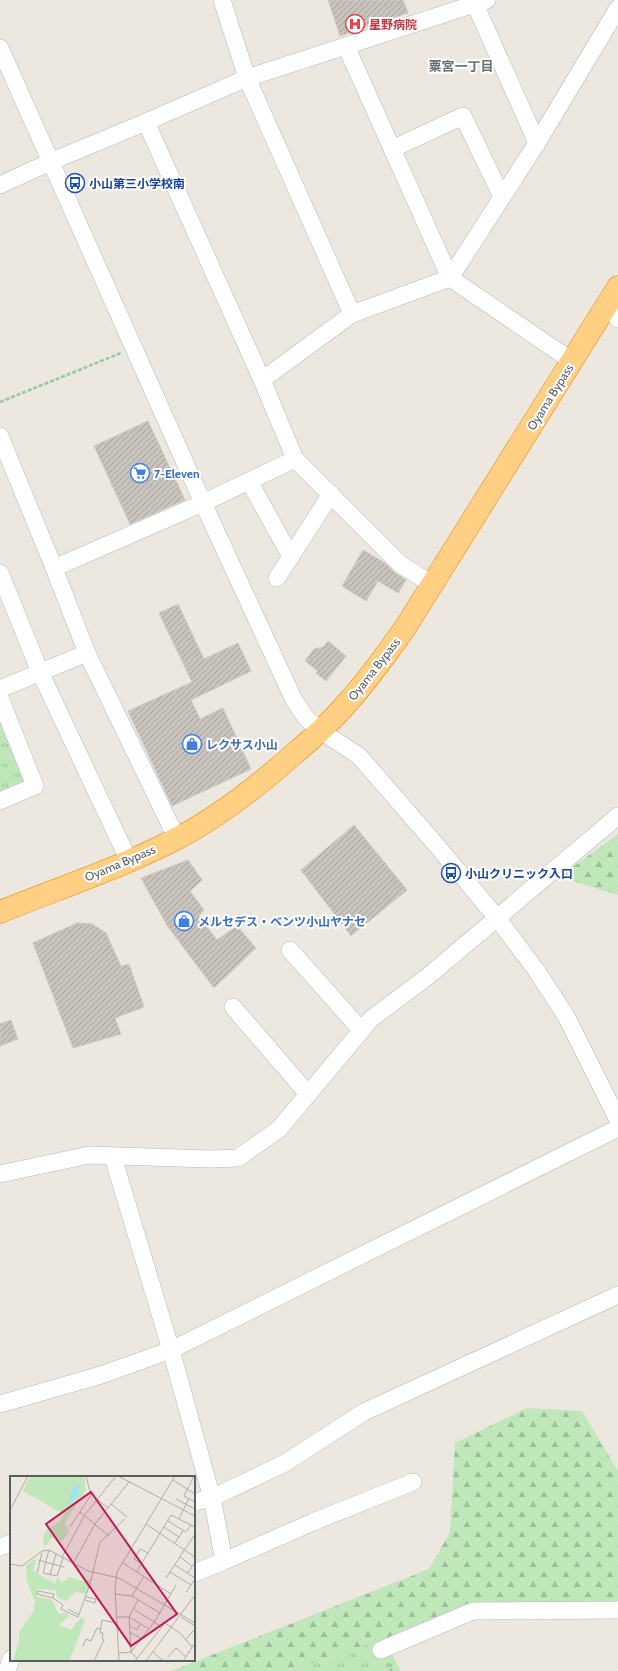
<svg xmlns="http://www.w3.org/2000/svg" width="618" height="1671" viewBox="0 0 618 1671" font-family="Cabin,'Noto Sans JP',sans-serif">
<defs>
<pattern id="forest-firs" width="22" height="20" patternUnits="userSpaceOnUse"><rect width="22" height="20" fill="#bfe7b9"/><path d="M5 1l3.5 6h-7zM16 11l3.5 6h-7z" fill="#9ebe9a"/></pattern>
<pattern id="park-tufts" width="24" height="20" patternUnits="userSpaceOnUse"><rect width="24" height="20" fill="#bfe7b9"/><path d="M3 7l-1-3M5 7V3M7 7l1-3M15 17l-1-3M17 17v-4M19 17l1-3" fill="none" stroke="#9ebe9a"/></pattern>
<pattern id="building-hatch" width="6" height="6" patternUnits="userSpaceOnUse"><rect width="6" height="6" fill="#c8c3bd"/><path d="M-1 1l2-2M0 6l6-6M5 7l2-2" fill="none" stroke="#a5a29d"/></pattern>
</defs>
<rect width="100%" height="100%" fill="#ede8df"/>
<g fill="url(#forest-firs)">
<path d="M618 834V895L559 877Z"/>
<path d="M527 1408 582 1411 618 1471V1605L557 1603 465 1605 379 1641 290 1671H171L429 1569 450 1532 455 1443Z"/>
</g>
<g fill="url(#park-tufts)">
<path d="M0 723 26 777 23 785 0 797Z"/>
<path d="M379 1641 388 1647 401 1671H290Z"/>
</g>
<g fill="url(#building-hatch)" stroke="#d2c9be">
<path d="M328 0H403L408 13 340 36Z"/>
<path d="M148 421 185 500 130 524 94 446Z"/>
<path d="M363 550 385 563 394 572 406 580 398 593 378 581 366 601 342 586Z"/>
<path d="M178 604 204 659 238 643 251 671 191 700 200 719 223 708 251 769 172 806 128 711 192 682 159 613Z"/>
<path d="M328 641 346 656 326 681 316 673 318 671 305 661 314 649 323 647Z"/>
<path d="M354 825 407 890 351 936 301 870Z"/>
<path d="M188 860 202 880 190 891 204 910 199 916 217 940 237 926 256 948 214 988 168 927 141 878Z"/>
<path d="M77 923 92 924 106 933 121 966 129 964 144 1007 115 1018 121 1034 73 1048 33 943Z"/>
<path d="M11 1020 18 1039 0 1046V1024Z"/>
</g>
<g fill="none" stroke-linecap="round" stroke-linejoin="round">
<defs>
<g id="minor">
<path d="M222 0 247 78 352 314"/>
<path d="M475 4 537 143"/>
<path d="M346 46 450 278 572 361"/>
<path d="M0 48 203 503 294 700 306 718 321 731 359 756 438 847 497 918 536 970 566 1016 618 1120"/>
<path d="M146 122 262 380 295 459 400 564 433 585"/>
<path d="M392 149 463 116 502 197"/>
<path d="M0 185 50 162 146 122 247 78 487 0"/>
<path d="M606 306 618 319"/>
<path d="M262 380 352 314 450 278 537 143 618 8"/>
<path d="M0 436 54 568 87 653 177 839"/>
<path d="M249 481 291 557"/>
<path d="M54 568 203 503 295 459"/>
<path d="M0 573 40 672 129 861"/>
<path d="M277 578 331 494"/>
<path d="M0 689 87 653"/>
<path d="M0 698 35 786 0 801"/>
<path d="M290 950 361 1030"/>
<path d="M233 1007 308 1094"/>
<path d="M113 1157 171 1350 212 1498 224 1561 194 1573"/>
<path d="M0 1174 89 1155 209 1159 238 1158 279 1129 371 1019 427 977 618 816"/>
<path d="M0 1404 101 1375 171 1350 618 1128"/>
<path d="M194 1502 212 1498 285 1463 364 1412 618 1295"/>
<path d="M0 1547 11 1543"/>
<path d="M224 1561 313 1522 413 1482"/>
<path d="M381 1650 473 1611 618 1610"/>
<path d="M7 1671 11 1659"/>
</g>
<path id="highway" d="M0 912C59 888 120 868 176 839 219 817 258 786 294 754 313 738 332 721 348 702 369 679 387 653 405 628L618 287"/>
</defs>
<use href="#minor" stroke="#b3b7bc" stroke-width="18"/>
<use href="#highway" stroke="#ec8300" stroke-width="23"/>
<g stroke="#94cb9c" stroke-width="2.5" stroke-dasharray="4 2" stroke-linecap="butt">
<path d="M0 402 121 353"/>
<path d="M388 1663 392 1671"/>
</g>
<use href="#minor" stroke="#fff" stroke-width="17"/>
<use href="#highway" stroke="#ffcf84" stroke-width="22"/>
</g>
<defs>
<symbol id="hospital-ring" viewBox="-11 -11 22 22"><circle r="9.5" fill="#fff" stroke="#e0444e" stroke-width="1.5"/><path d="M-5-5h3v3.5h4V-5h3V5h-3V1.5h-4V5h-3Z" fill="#e0444e"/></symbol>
<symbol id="bus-ring" viewBox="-11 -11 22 22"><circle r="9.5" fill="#fff" stroke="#1a4fb4" stroke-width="1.5"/><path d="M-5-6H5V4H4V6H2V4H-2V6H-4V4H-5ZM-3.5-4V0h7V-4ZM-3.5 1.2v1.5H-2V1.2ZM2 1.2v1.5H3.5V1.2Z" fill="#1a4fb4"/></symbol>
<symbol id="supermarket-ring" viewBox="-11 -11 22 22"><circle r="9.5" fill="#fff" stroke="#3f7fe0" stroke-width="1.5"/><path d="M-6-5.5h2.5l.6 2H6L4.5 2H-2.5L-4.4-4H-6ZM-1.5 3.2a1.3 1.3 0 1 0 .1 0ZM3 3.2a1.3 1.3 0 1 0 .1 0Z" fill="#3f7fe0"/></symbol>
<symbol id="shop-ring" viewBox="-11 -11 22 22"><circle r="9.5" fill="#fff" stroke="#3f7fe0" stroke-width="1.5"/><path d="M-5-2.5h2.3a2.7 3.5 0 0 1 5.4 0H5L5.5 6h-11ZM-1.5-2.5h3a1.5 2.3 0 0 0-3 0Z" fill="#3f7fe0"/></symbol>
</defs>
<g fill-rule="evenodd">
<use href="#hospital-ring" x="344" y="13" width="22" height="22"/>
<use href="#bus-ring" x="64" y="172" width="22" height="22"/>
<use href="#supermarket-ring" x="129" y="462" width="22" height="22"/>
<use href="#shop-ring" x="181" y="733" width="22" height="22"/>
<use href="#bus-ring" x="440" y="862" width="22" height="22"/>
<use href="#shop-ring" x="173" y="910" width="22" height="22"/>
</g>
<g text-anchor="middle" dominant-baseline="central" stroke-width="4" stroke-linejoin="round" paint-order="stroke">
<g font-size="12" font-weight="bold" fill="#be3a42" stroke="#fff" text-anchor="start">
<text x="369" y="24">星野病院</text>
</g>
<g font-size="12" font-weight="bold" fill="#164399" stroke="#fff" text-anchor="start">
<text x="89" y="183">小山第三小学校南</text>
<text x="465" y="873">小山クリニック入口</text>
</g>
<g font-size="12" fill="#585e62" stroke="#fff">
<text transform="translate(550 397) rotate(-58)">Oyama Bypass</text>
<text transform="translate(374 669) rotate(-52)">Oyama Bypass</text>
<text transform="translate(120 863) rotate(-23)">Oyama Bypass</text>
</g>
<g font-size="12" font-weight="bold" fill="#366cbe" stroke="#fff" text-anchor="start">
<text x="154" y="473">7-Eleven</text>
<text x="206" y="744">レクサス小山</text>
<text x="198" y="921">メルセデス・ベンツ小山ヤナセ</text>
</g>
<g font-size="13" font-weight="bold" fill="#697074" stroke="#fff">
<text x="461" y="66">粟宮一丁目</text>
</g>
</g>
<g transform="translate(10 1476)">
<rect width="185" height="185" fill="#ede8df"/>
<path d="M70 0H74L76 14 55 46 59 56 52 65 42 61 35 71 33 66 35 55 50 45 62 27 70 12ZM27 81 23 95 45 108 48 101 52 107 59 101 73 105 81 103 76 118 65 116 56 125 47 121 46 114 27 113V121L41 123 49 138 57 137 59 140 49 149 61 154 71 141 75 145 59 185H3L9 165V156L23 136 25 126 17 105 16 90Z" fill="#bfe7b9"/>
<path d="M20 0H70V12L54 38 13 15Z" fill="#bfe7b9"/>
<path d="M69 7 68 18 60 29 61 15Z" fill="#9de2ff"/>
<path fill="none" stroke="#adada9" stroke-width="1" d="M76 0 81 19 70 36 99 60M108 0 185 40M184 0 174 20 185 26M163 4 185 18M166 23 185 33M88 24 98 32M101 28 117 41M0 34 18 0M169 43 179 22M158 45 176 56 181 49M136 48 185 81M60 51 70 36M154 51 169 61M165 67 173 55M39 74 33 97 47 100 53 82M52 81 74 40 106 0M170 81 182 90M28 84 54 91M113 87 161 118M0 88 12 90 32 75 39 74 78 95 109 102 185 147M63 88 85 48 119 6M132 88 124 83 130 73 138 77M165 89 185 102M127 95 161 39 185 51M160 96 181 109M27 97 32 77M178 97 185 86M40 99 46 78M156 102 185 58M176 116 185 103M105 118 122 120 150 137M122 120 134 100M43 122 44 118 28 115 27 118 43 122 53 129 51 133 68 141 80 108 90 66 115 43M75 124 85 127 86 123 76 121M58 133 69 139M125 134 152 151M107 141H119L139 153M171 141 185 150M120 150 127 154 130 148M120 156 132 163M176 163 185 153M73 170 76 163 81 165 87 152 90 153M143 176 153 185M109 177 121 176 145 145 166 109M158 181 166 172 176 181M127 182 121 176 119 141 128 124M84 185 94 164 92 163 93 157H90L92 144 106 147M109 185 105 113 107 96 165 0M125 185 155 147 170 157 182 171M136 185 185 119M173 185 185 167"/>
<path fill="#c2185b" fill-opacity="0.15" stroke="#c2185b" stroke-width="2" d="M81 16 167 138 121 170 36 48Z"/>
<rect width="185" height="185" fill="none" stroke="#585e62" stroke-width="2"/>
</g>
</svg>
